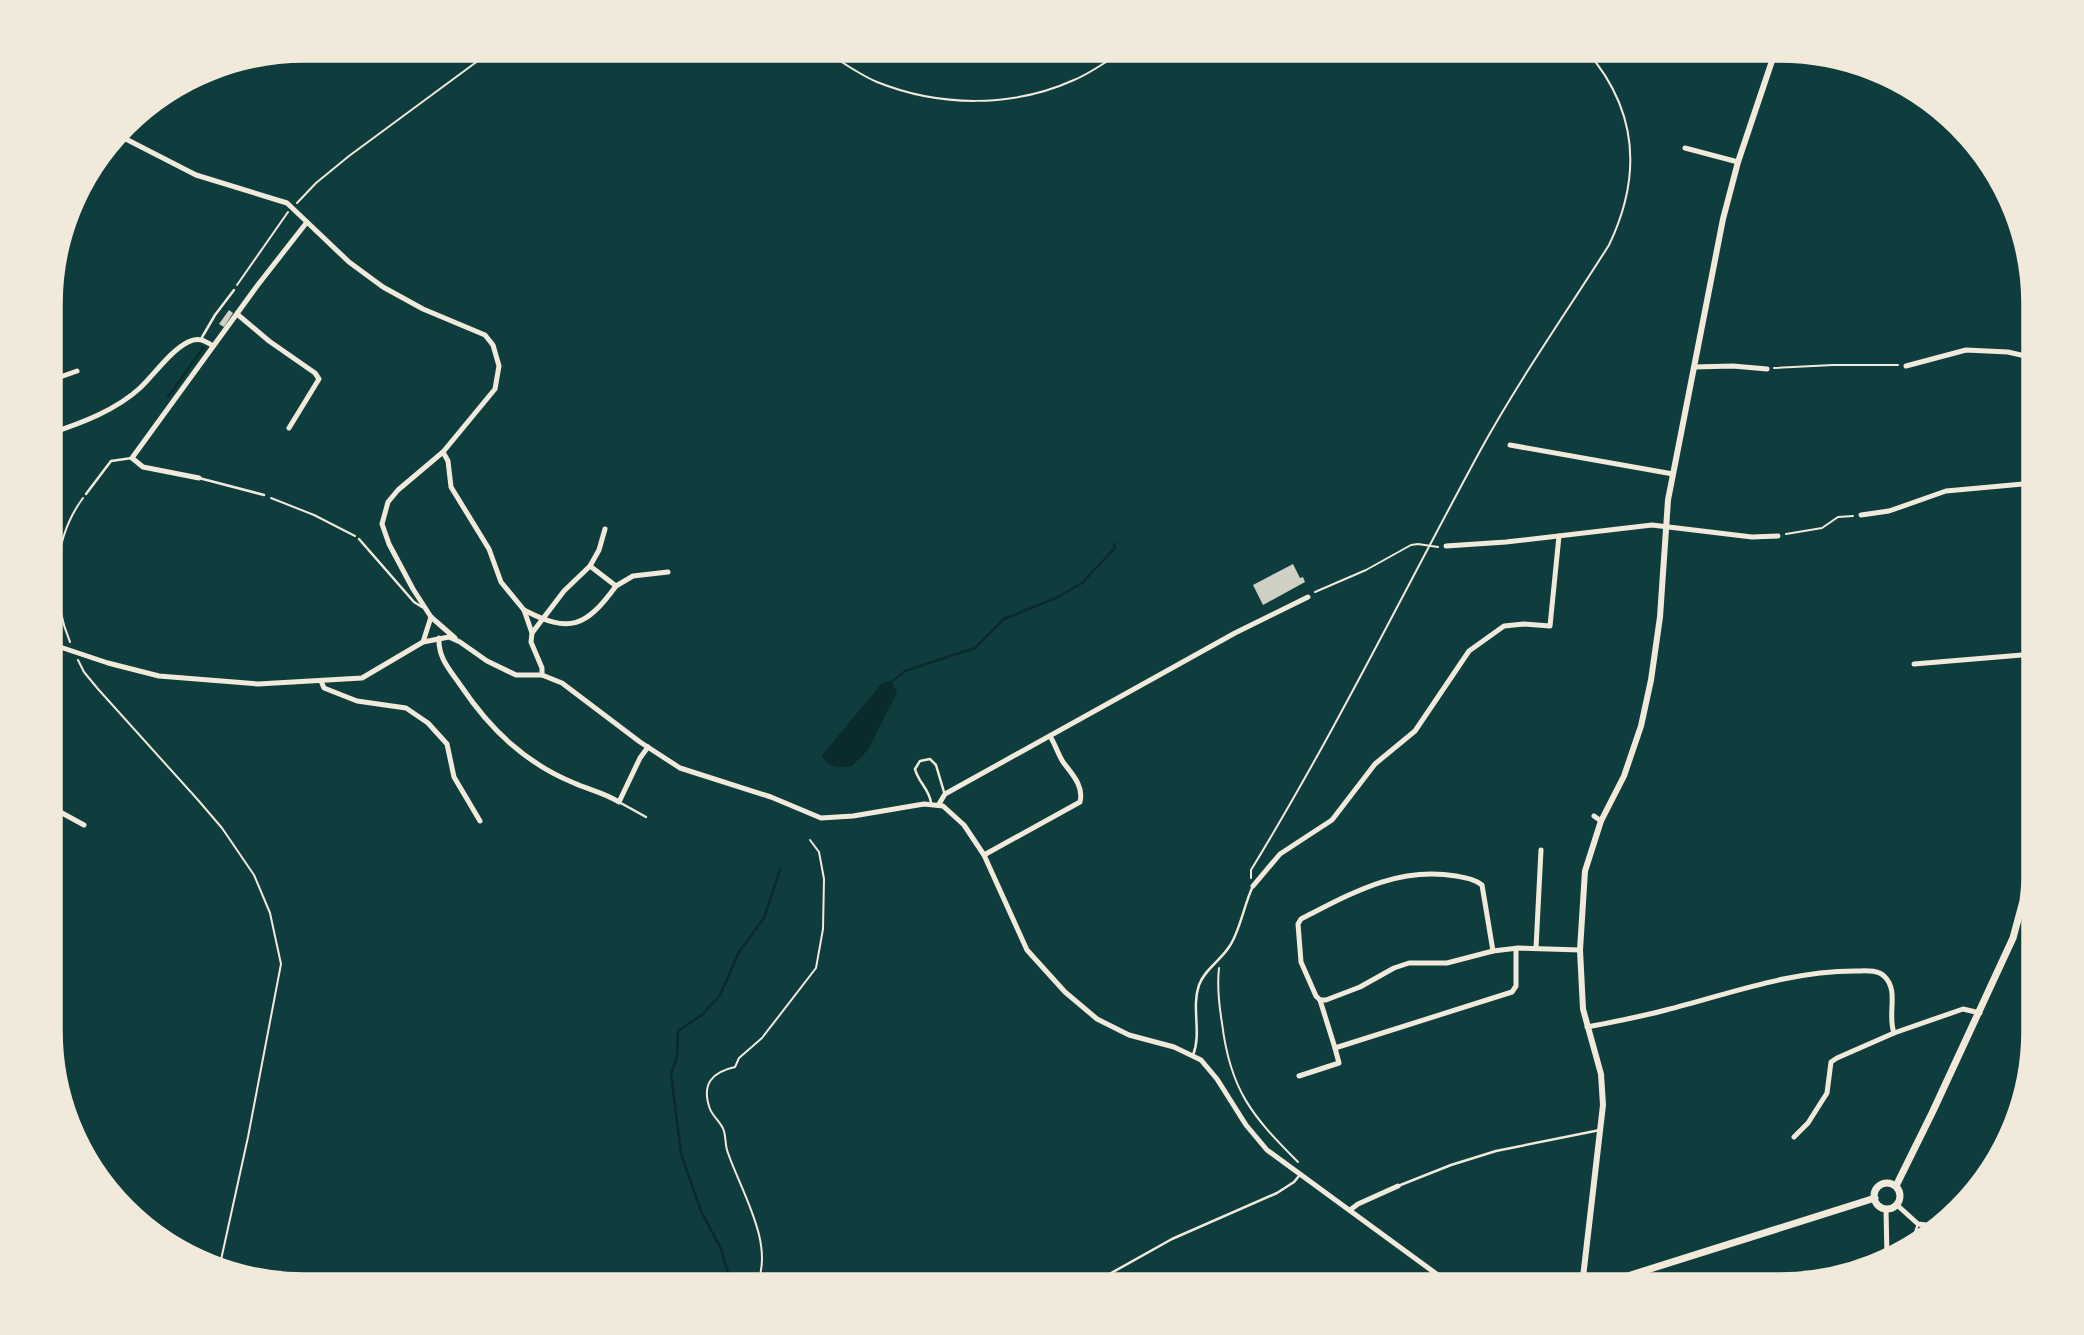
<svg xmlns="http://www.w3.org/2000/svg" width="2084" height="1335" viewBox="0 0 2084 1335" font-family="'Golos Text',sans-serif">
<rect width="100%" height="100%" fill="#0f3d3e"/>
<path fill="#0a2a2b" d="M891 681 897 693 868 750 851 767C839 767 827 769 822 755L882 683Z"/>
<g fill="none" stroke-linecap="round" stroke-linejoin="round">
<g stroke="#0a2a2b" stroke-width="2.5">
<path d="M168 397 203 348"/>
<path d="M890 683 905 671 975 648 1004 619 1056 598 1082 583 1115 548 1114 544"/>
<path d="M732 1286 721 1249 701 1211 681 1154 671 1074 677 1056 678 1031 703 1014 720 995 739 952 764 918 780 869"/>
</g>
</g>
<g fill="#cfcfc3">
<path d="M229 310 233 313 224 327 219 324Z"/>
<path d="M1293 564 1300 578 1303 577 1305 582 1263 605 1253 585Z"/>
</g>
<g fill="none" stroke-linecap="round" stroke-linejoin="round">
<g stroke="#f1e9da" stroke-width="2">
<path d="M822 49C839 60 858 74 877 82 939 107 1012 108 1074 80 1094 72 1110 57 1130 49"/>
<path d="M297 203 316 183 349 156 494 49"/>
<path d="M237 285 288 212"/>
<path d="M1774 368 1833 365H1898"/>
<path d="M271 498 314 515 355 536"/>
<path d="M1786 534 1822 528 1838 517 1853 516"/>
<path d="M1315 592 1366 570 1411 545 1418 544 1438 547"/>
<path d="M70 642C51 596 52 540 83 498"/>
<path d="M78 660 84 672 98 689 198 800 222 828 254 875 270 913 281 964 248 1137 219 1269"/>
<path d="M1251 878V870C1334 734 1404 591 1480 451 1519 380 1566 313 1609 245 1643 174 1638 109 1585 49"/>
<path d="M1219 968C1217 986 1219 1005 1222 1023 1230 1090 1252 1116 1298 1162"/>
<path d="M756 1286C776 1246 741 1191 728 1153 725 1146 726 1138 724 1131 722 1123 713 1117 710 1109 701 1084 712 1072 735 1067L739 1058 762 1038 816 968 823 929 824 879 819 852 810 840"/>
</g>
<g stroke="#f1e9da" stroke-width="2.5">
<path d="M201 339 215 315 234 290"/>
<path d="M199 478 264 495"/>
<path d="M86 494 111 461 132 458"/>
<path d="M359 539 414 602 422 607"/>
<path d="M619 802 646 817"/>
<path d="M931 803C930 790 918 782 915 769L920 761 930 759 936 765 944 792"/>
<path d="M2023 901 2034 902"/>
<path d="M1193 1055C1202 1033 1191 1008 1199 985 1205 969 1220 961 1229 947 1240 932 1244 904 1253 886"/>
<path d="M1398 1186 1451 1165 1496 1151 1600 1130"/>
<path d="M1916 1244 1915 1233 1918 1224"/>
<path d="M1088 1286 1172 1239 1277 1193 1294 1182 1299 1176"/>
</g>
<g stroke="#f1e9da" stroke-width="5">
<path d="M118 135 196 175 287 203 349 262 383 287 423 309 485 335 493 345 499 366 495 389 443 452 398 490 388 502 382 524 389 544 413 589 431 617 455 638"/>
<path d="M1685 148 1738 162"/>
<path d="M237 314 269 341 315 373 319 379 289 428"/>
<path d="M1906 366 1966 350 2008 352 2034 358"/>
<path d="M1694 367 1733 366 1767 369"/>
<path d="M51 376H63L77 371"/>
<path d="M51 433C82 423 116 410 140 388 155 374 169 352 188 342 198 337 204 340 213 346"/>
<path d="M1510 445 1673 474"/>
<path d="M443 452 448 461 451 487 489 549 501 582 524 610 532 633 531 642 542 668V675"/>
<path d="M199 478 143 467 132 458 257 286 307 222"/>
<path d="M1861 515 1889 511 1946 491 2034 483"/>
<path d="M1446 546 1506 542 1652 525 1752 537 1778 536"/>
<path d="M616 586 633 576 668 572"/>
<path d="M524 610C570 634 586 627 616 586L590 566"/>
<path d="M532 633 564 591 590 566 599 550 605 529"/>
<path d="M439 638C438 658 450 670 461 686 490 729 525 763 574 783 590 790 605 793 619 802L640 758 648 747"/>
<path d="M423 642 431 617"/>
<path d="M51 644 108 663 159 676 258 684 362 678 423 642 449 637 460 642 487 661 516 675H542L562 683 640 742 680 768 771 797 821 818 853 816 924 804 943 806 964 825 984 855 1027 950 1065 992 1097 1019 1129 1035 1174 1047 1201 1060 1217 1079 1246 1125 1267 1150 1442 1278 1455 1284 1474 1286"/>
<path d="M1914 664 2034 654"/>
<path d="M321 681 324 688 357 701 406 708 428 723 447 744 454 777 480 821"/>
<path d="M939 804 945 794 1235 633 1308 597"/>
<path d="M51 807 84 825"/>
<path d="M1594 816 1601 821"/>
<path d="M984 855 1080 802C1084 786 1072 774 1063 762 1058 754 1055 744 1050 736"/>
<path d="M1253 886 1280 854 1332 820 1375 764 1415 731 1469 651 1504 626 1524 624 1550 626 1559 536"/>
<path d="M1536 948 1541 850"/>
<path d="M1320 1000H1326L1360 987 1394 968 1409 963H1447L1493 951 1518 948 1580 950"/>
<path d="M1587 1027C1613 1022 1640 1017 1666 1010 1729 994 1789 971 1855 971 1864 971 1878 969 1885 977 1899 991 1887 1015 1894 1033"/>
<path d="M1335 1048 1320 1000 1316 996 1301 962 1298 924 1301 919C1352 893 1398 866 1456 876 1466 878 1474 879 1482 885L1493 951"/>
<path d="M1299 1076 1339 1063 1335 1048 1512 992 1516 986V949"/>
<path d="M1794 1137 1808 1123 1827 1093 1831 1062 1837 1058 1894 1033 1963 1009 1980 1013"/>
<path d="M1897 1205 1918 1224 1935 1226"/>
<path d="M1886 1209 1887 1258"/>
<path d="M1350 1210 1358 1204 1398 1186"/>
</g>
<path stroke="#f1e9da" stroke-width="6" d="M1582 1286 1603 1105 1601 1074 1583 1009 1580 950 1585 871 1601 821 1624 776 1641 726 1651 680 1660 617 1668 500 1723 219 1738 162 1776 49"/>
<g stroke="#f1e9da" stroke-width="7">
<circle cx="1887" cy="1196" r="13"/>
<path d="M1896 1186 1933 1111 2013 938 2023 901 2034 801"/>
<path d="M1596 1286 1875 1198"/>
</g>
</g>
<path d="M0 0H2084V1335H0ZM304 61H1780A243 243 0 0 1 2023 304V1031A243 243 0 0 1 1780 1274H304A243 243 0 0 1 61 1031V304A243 243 0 0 1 304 61Z" fill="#f1e9da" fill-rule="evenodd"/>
<path fill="none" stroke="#f1e9da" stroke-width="3.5" d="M304 61H1780A243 243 0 0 1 2023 304V1031A243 243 0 0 1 1780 1274H304A243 243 0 0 1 61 1031V304A243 243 0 0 1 304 61Z"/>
</svg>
